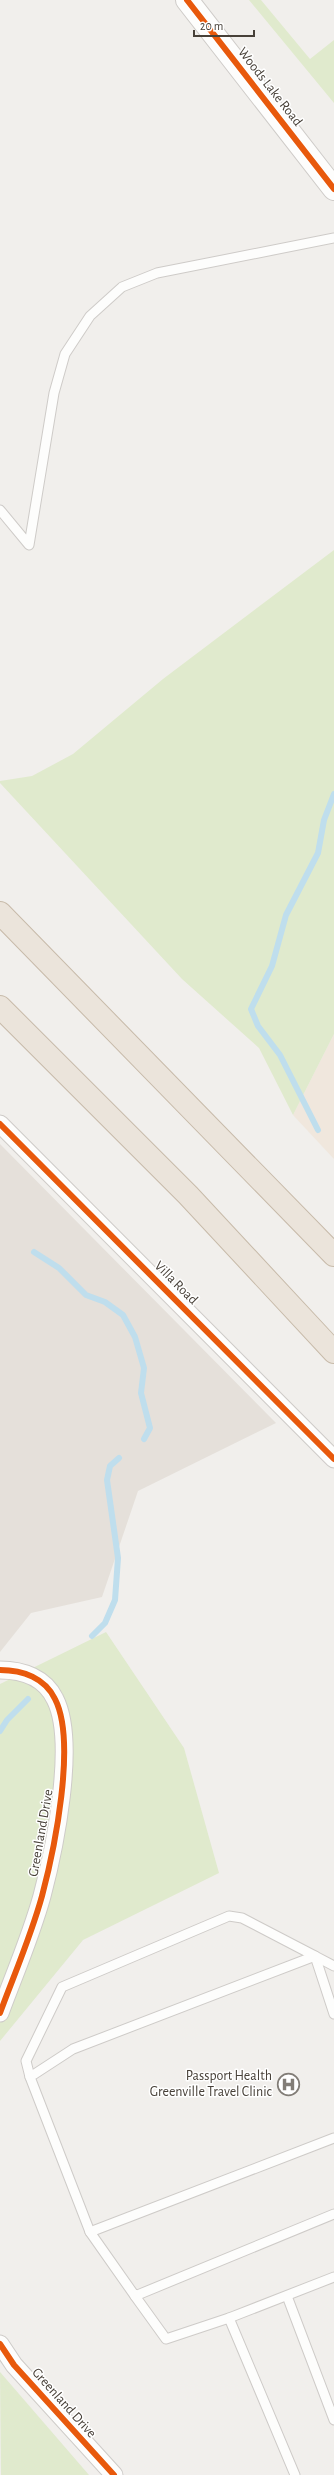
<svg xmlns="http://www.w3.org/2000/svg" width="334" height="2475" viewBox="0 0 334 2475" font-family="'Alegreya Sans',sans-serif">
<rect width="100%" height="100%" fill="#f1efec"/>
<path fill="#e5e0da" d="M0 1144 276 1423 138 1491 102 1597 31 1613 0 1652Z"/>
<path fill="#f0e7dd" d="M334 1034V1159L293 1115Z"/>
<g fill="#e0eacd">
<path d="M249 0H261L310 59 334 40V103Z"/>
<path d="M334 550V1034L293 1115 259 1048 182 979 0 783V781L32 776 73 754 163 679Z"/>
<path d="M106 1632 184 1748 219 1873 83 1940 0 2041V1684Z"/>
<path d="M0 2372 89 2475H1Z"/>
</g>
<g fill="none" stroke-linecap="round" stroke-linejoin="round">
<g stroke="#bfdeed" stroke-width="6">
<path d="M318 1130 280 1055 258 1026 251 1009 272 966 286 915 318 853 324 820 334 794"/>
<path d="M34 1252 59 1268 86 1295 105 1302 123 1315 135 1337 144 1368 141 1393 150 1428 144 1439"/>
<path d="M92 1636 105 1623 115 1600 118 1558 107 1480 110 1466 119 1458"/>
<path d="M0 1731 7 1720 28 1699"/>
</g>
<defs>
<g id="service">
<path d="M0 510 29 545 54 393 65 354 90 316 122 287 157 273 334 238"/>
<path d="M334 1966 315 1956 73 2049 30 2077 90 2232 135 2296 334 2214"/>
<path d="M30 2077 26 2061 62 1987 229 1916 242 1918 315 1956 334 2014"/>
<path d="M90 2232 334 2138"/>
<path d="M135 2296 166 2339 229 2318 295 2475"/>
<path d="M287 2296 334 2420"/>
<path d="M229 2318 334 2277"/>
</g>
<g id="minor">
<path d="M0 1124 334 1459"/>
<path d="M0 1670C23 1670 45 1678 55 1699 77 1742 54 1851 42 1896 31 1936 14 1975 0 2013"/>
<path d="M0 2344 14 2365 114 2475"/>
</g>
<path id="tertiary" d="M187 0 334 189"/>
<g id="motorway">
<path d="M0 913 334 1255"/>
<path d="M0 1007 188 1195 334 1352"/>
</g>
</defs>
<use href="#service" stroke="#cecbc8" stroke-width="11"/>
<use href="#minor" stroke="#cecbc8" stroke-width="19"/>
<use href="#tertiary" stroke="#cecbc8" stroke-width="24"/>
<use href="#motorway" stroke="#c7baa9" stroke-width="24"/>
<use href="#service" stroke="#fdfdfc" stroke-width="9"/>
<use href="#minor" stroke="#fdfdfc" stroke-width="17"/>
<use href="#tertiary" stroke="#fdfdfc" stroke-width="22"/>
<use href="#motorway" stroke="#ebe4db" stroke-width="22"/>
<defs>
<g id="cycleway">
<path d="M187 0 334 189"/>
<path d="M0 1124 334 1459"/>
<path d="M0 1670C23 1670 45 1678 55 1699 77 1742 54 1851 42 1896 31 1936 14 1975 0 2013"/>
<path d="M0 2344 14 2365 114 2475"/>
</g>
</defs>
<use href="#cycleway" stroke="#fff" stroke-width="8"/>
<use href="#cycleway" stroke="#e8590c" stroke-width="6"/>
</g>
<defs>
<symbol id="hospital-ring" viewBox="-11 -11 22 22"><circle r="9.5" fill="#fff" stroke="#827d77" stroke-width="1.5"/><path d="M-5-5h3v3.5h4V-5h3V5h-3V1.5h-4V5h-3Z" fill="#827d77"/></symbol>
</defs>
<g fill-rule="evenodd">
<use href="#hospital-ring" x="276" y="2072" width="25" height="25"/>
</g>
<g text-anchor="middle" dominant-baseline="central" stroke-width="3" stroke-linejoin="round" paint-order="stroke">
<g font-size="14" fill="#474038" stroke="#fff">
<text transform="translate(270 87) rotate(52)">Woods Lake Road</text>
<text transform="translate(176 1283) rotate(45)">Villa Road</text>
<text transform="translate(41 1833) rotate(-80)">Greenland Drive</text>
<text transform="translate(64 2403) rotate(48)">Greenland Drive</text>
</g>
<g font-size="14" fill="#474038" stroke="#fff" text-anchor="end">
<text x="272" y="2076">Passport Health<tspan x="272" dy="16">Greenville Travel Clinic</tspan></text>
</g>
</g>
<path d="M194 30v6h60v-6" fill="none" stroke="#474038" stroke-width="2"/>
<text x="200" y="30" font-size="12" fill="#474038" stroke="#ffffff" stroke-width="3" paint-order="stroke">20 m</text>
</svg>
